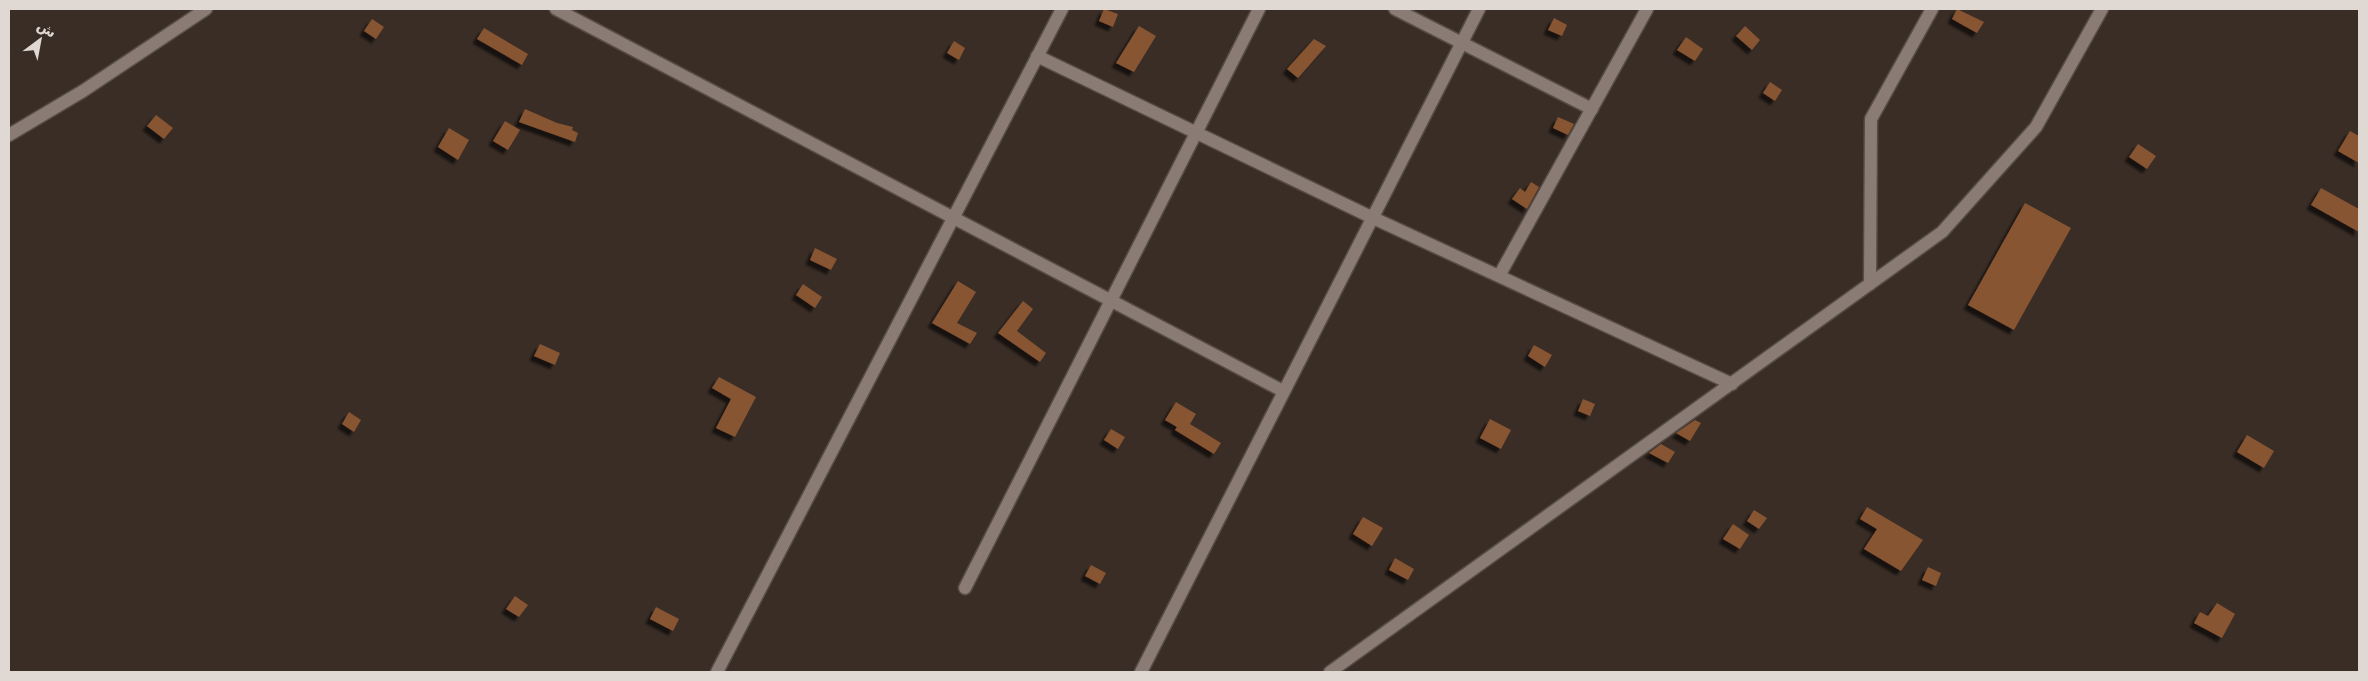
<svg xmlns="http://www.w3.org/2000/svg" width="2368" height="681" viewBox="0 0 2368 681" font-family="'DejaVu Sans','Noto Sans Arabic',sans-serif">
<defs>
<filter id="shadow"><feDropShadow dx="-4.5" dy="4.5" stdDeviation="1" flood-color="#0009"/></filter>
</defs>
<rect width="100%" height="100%" fill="#392d26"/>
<g fill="#875433" filter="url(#shadow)">
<path d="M1104 9 1118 14 1113 27 1099 21Z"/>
<path d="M1957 9 1984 22 1977 33 1952 19Z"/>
<path d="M1554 18 1567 25 1562 36 1548 30Z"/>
<path d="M372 19 384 27 376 39 364 31Z"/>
<path d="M1139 26 1156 36 1134 72 1116 63Z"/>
<path d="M1745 26 1760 40 1752 50 1736 36Z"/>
<path d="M484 28 528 54 522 65 477 39Z"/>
<path d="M1686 37 1703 49 1695 61 1677 50Z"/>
<path d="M1314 39 1326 46 1298 78 1287 69Z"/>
<path d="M954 41 965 48 959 60 947 53Z"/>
<path d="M1770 82 1782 90 1775 101 1763 93Z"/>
<path d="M525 109 557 123 573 127 572 130 578 133 575 142 519 122Z"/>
<path d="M156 115 173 128 164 139 147 126Z"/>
<path d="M1558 117 1574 124 1568 135 1553 128Z"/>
<path d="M505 121 520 130 508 150 493 141Z"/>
<path d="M449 128 469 140 458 160 438 147Z"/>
<path d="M2350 131 2359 136V163L2338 151Z"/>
<path d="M2138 144 2156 156 2147 169 2129 157Z"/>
<path d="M1531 182 1539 187 1527 209 1512 199 1520 188 1525 192Z"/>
<path d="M2321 188 2359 209V232L2311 205Z"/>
<path d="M2025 203 2071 228 2014 330 1968 305Z"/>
<path d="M815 248 837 259 831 270 810 260Z"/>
<path d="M958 281 976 292 957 323 977 333 970 344 932 323Z"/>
<path d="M803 284 822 297 815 308 796 295Z"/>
<path d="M1023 301 1033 309 1017 331 1046 353 1040 362 998 333Z"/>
<path d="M540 344 560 353 555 365 534 356Z"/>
<path d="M1534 345 1552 355 1545 367 1528 356Z"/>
<path d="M719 377 756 397 735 437 716 428 731 399 712 388Z"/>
<path d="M1583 399 1595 404 1590 416 1578 411Z"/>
<path d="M1176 402 1196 414 1190 424 1221 443 1214 454 1175 430 1177 427 1165 420Z"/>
<path d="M349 412 361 420 354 432 342 424Z"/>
<path d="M1490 419 1511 430 1501 449 1480 438Z"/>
<path d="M1695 420 1701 423 1690 441 1676 433Z"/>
<path d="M1111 429 1125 437 1118 449 1104 440Z"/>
<path d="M2247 435 2274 451 2264 468 2237 452Z"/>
<path d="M1661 444 1675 452 1668 463 1649 453Z"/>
<path d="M1867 507 1923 540 1901 571 1864 549 1877 529 1860 519Z"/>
<path d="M1754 510 1767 518 1759 529 1747 521Z"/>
<path d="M1363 517 1383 528 1372 546 1353 534Z"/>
<path d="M1733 524 1749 535 1740 549 1723 539Z"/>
<path d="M1395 558 1414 569 1408 580 1389 570Z"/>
<path d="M1091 565 1106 573 1100 584 1085 576Z"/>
<path d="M1928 567 1941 573 1936 586 1922 580Z"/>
<path d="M515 596 528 605 519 617 506 609Z"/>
<path d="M2217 603 2235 614 2222 638 2194 623 2200 612 2208 616Z"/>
<path d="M656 607 679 619 673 631 650 619Z"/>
</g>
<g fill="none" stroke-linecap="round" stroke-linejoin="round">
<defs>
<g id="minor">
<path d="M556 9 1283 391"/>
<path d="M1395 9 1592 109"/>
<path d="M1037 56 1371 217 1732 384"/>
<path d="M9 135 83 91 206 9"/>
<path d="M1499 276 1647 9"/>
<path d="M1870 284 1871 119 1932 9"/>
<path d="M965 588 1259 9"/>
<path d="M717 672 1062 9"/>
<path d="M1141 672 1479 9"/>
<path d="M1330 672 1942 232 2036 127 2102 9"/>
</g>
</defs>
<use href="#minor" stroke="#554c46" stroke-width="15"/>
<use href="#minor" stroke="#8a7c74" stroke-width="12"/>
</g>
<rect width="2368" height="681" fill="none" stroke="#dfd8d3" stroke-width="20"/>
<g transform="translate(40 40) rotate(32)" stroke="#392d26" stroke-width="4" paint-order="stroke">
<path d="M0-4L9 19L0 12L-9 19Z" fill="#dfd8d3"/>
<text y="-8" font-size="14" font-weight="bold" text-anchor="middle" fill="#dfd8d3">ش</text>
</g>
</svg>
